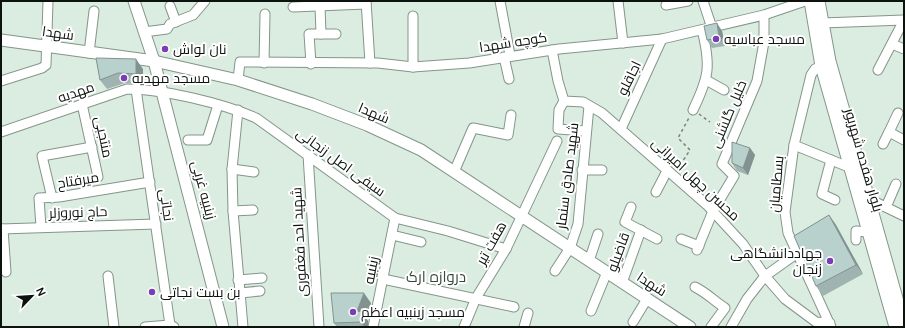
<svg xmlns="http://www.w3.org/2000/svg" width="905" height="328" viewBox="0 0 905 328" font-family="'DM Sans',Cairo,sans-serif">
<rect width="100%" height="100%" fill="#dbede1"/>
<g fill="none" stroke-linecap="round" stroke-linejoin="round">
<defs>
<g id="minor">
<path d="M366 1 370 63"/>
<path d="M500 1 510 55"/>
<path d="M618 1 623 43"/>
<path d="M703 1 712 28"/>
<path d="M666 5 688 1"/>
<path d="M170 6 176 22"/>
<path d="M320 6 321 34"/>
<path d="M293 7 366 4"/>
<path d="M413 16V67"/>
<path d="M822 23 904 20"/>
<path d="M144 32 167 29 170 24 193 15 205 1"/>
<path d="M892 44 904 49"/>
<path d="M552 50 558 81 564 101 583 102 602 113 707 205 743 244 765 276 785 299 816 322 830 323"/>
<path d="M89 53 94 11"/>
<path d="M504 57 509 79"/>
<path d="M264 63 265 14"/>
<path d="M826 63 815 69 811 75 794 145 785 212 788 233 831 327"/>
<path d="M311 64 309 34H336"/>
<path d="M878 70 904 20"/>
<path d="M238 80 240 62 378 63 413 67 469 63 559 49 662 39 764 15 805 1"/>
<path d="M706 80 724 90"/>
<path d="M1 81 42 68 46 65 48 1"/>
<path d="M136 89 170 325"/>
<path d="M564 101 559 110 558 129 586 131"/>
<path d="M82 104 98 177"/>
<path d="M238 110 232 169 233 211 243 327"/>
<path d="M693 110C709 77 711 66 702 30"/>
<path d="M898 113 889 132 904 140"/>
<path d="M621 129 662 39"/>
<path d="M1 132 127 89C163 89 222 103 256 118L395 218 448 231 506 249"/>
<path d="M188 140H207L218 105"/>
<path d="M883 144 889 132"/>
<path d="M794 145 851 168"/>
<path d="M308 155 319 327"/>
<path d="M831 160 822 194 835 200"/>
<path d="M232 169 254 172"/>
<path d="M582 170H602"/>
<path d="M454 172 473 128 508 135 511 115"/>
<path d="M656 192 667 171"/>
<path d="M52 198 42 156 92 147"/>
<path d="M869 199 904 216"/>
<path d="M631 207 625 222 657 239"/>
<path d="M886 207 896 184"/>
<path d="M233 211 253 210"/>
<path d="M41 227 39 198 59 197 150 182"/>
<path d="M1 229 156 224"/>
<path d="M3 229 6 272"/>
<path d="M392 235 421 242"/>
<path d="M681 239 699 246"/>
<path d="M856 240V231L869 232"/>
<path d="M697 250 713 211 734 176 722 164 757 81 764 42V15"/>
<path d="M589 261 598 234"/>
<path d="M555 271 570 248 578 224 589 106"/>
<path d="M108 276 114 327"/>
<path d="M383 279 514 307"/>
<path d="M238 280 262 278"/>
<path d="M622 283 641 230"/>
<path d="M695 287C707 293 714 301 725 308L711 327"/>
<path d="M240 293 260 291"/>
<path d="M591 311 607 272"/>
<path d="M633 322 647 299"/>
<path d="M145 327 170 325 174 327"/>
<path d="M373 327 395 218"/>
<path d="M464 327 476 298 506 249 557 141"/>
<path d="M524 327 528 313"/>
<path d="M731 327 747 299 765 276 796 254"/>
</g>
<g id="major">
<path d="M134 1 154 61 223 327"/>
<path d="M810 1 821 66 895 327"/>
<path d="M819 1 830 61 904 323"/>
<path d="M1 40 154 61 238 80 312 104 367 125 421 150 690 327"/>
</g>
</defs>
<use href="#minor" stroke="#84958a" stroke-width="11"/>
<use href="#major" stroke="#84958a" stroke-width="13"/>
<g stroke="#77837b" stroke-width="1.5" stroke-dasharray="3 3" stroke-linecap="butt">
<path d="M699 114 710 122"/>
<path d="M677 170 690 150 678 138 690 116"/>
</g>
<use href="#minor" stroke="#fff" stroke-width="9"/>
<use href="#major" stroke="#fff" stroke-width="11"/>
</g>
<g fill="#9fb4b0">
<path d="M722 31 725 46 712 48 707 40Z"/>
<path d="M96 58 143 69V84L125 83 107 89 100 80Z"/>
<path d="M750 148 755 155 748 175 737 171 732 163Z"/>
<path d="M829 215 836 225 863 274 823 296 816 286Z"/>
<path d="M371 303 366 318 368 321V327H337L334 323Z"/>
</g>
<g fill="#829290">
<path d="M717 23 722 31 725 46 719 38Z"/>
<path d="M136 59 143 69V84L136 74Z"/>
<path d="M750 148 755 155 748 175 743 168Z"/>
<path d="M829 215 836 225 863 274 856 265Z"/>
<path d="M364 293 371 303 366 318 368 321V327H364L361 322 357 311Z"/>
</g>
<g fill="#b9d1cd" stroke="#829290">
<path d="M717 23 719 38 707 40 704 26Z"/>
<path d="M96 58 136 59V74L118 73 100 80Z"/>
<path d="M732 142 750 148 743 168 732 163Z"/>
<path d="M829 215 856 265 816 286 794 236Z"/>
<path d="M331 293H364L357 311 361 312V322L334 323Z"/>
</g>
<g fill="#793eb3" stroke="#fff" stroke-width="1.5">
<circle cx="716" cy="39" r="4"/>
<circle cx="165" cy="49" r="4"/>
<circle cx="124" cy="78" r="4"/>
<circle cx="830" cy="261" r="4"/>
<circle cx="152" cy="292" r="4"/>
<circle cx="353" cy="312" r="4"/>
</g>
<g text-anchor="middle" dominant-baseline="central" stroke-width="4" stroke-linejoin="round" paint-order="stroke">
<g font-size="14" fill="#0c120e" stroke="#fff">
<text transform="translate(58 33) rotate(8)">شهدا</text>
<text transform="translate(513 42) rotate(-9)">کوچه شهدا</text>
<text transform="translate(629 78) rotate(-64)">اجاقلو</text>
<text transform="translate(76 92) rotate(-19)">مهدیه</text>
<text transform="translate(374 113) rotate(23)">شهدا</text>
<text transform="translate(728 114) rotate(-67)">خلیل گلشنی</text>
<text transform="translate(104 137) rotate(78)">منتجبی</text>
<text transform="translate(864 160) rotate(74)">بلوار هفده شهریور</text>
<text transform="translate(341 162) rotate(36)">سیفی اصل زنجانی</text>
<text transform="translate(567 176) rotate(-83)">شهید صادق سنمار</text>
<text transform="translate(696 179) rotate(43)">محسن چهل امیرانی</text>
<text transform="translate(78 180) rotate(-9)">میرفتاح</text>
<text transform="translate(776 184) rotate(-85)">بسطامیان</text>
<text transform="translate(204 190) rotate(75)">زینبیه غربی</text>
<text transform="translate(167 205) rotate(82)">نجاتی</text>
<text transform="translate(78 212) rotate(-2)">حاج نوروزلر</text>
<text transform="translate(299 242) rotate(-93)">شهید احد فغفوری</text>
<text transform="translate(491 243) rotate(-61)">هفت تیر</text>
<text transform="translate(618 252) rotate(-70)">قاضیلو</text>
<text transform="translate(371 270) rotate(-79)">زینبیه</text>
<text transform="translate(652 284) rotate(33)">شهدا</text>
</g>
<g font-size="14" fill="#0c120e" stroke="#fff" text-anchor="start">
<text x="724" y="39">مسجد عباسیه</text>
<text x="173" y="49">نان لواش</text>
<text x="132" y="78">مسجد مهدیه</text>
<text x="822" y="253" text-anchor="end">جهاددانشگاهی<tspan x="822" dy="16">زنجان</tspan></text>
<text x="160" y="292">بن بست نجاتی</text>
<text x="361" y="312">مسجد زینبیه اعظم</text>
</g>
<g font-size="15" fill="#38473d" stroke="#fff">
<text x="436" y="277">دروازه ارک</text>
</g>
</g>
<rect width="905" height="328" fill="none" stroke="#0c120e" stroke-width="4"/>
<g transform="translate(32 296) rotate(65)" stroke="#ffffff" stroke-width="3" paint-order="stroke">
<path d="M0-3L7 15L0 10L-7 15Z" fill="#0c120e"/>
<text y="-6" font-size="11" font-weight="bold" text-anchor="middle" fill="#0c120e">N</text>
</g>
</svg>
